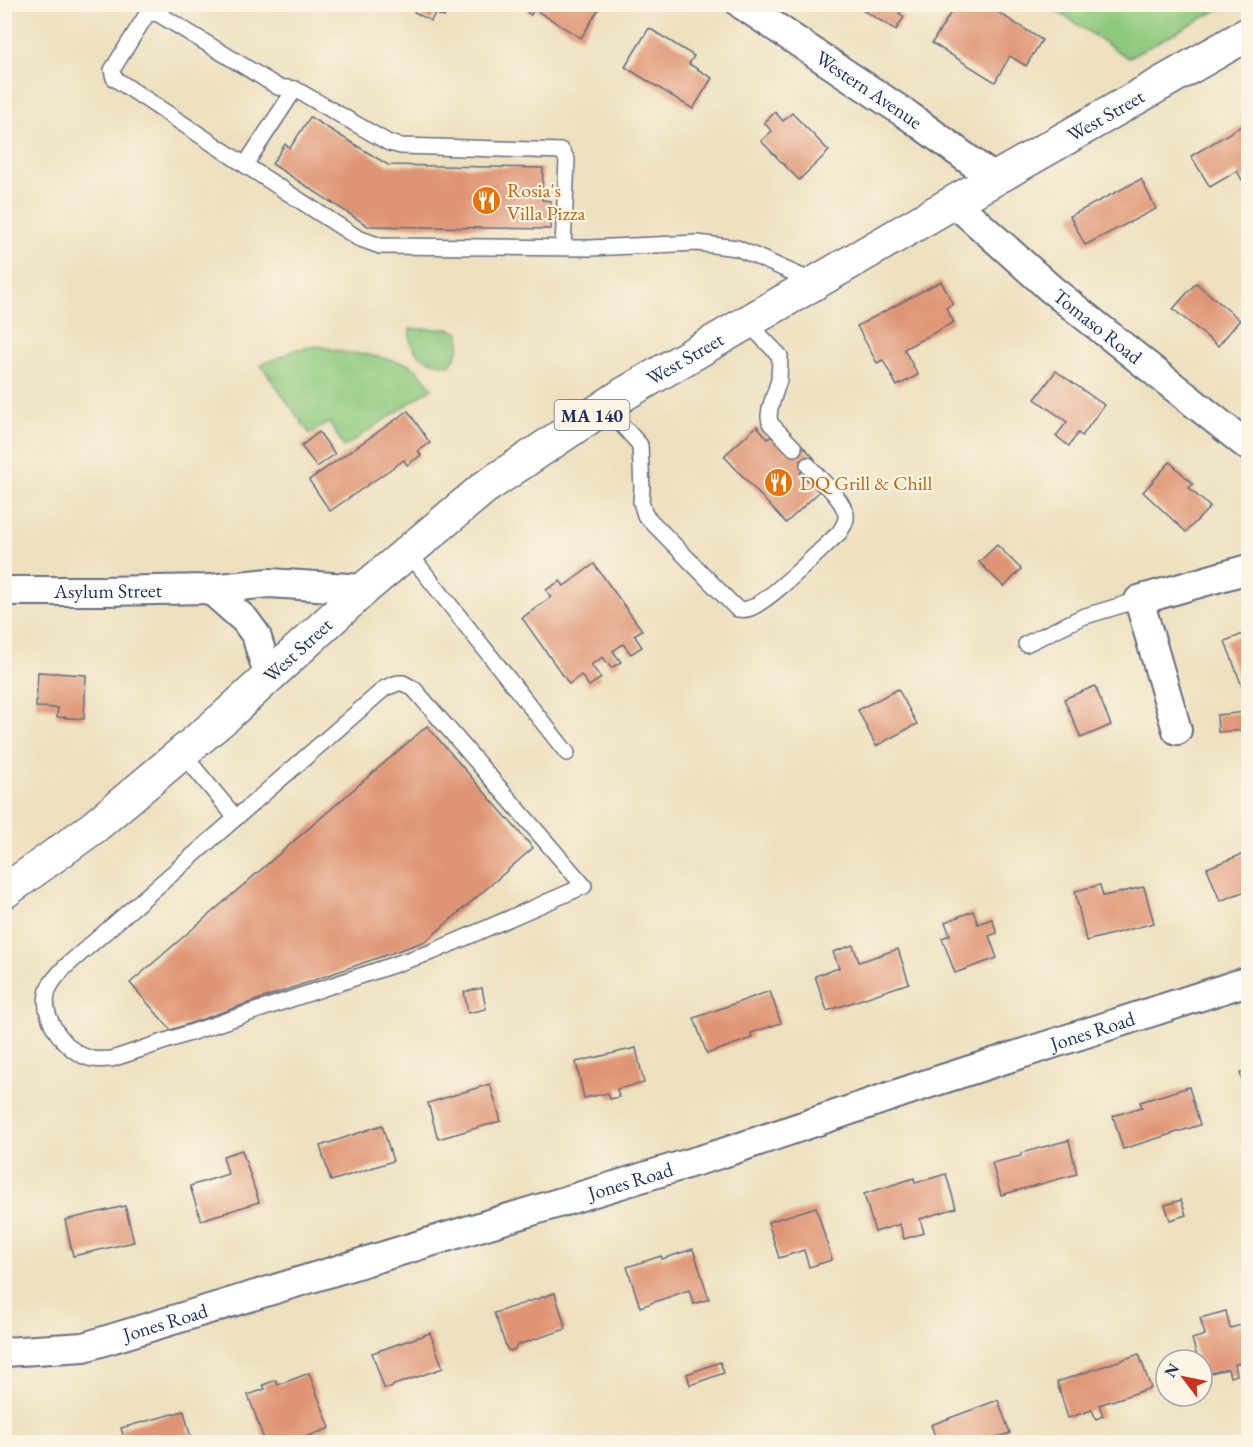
<svg xmlns="http://www.w3.org/2000/svg" width="1253" height="1447" viewBox="0 0 1253 1447" font-family="'EB Garamond',serif">
<rect width="100%" height="100%" fill="#fcf5e5"/>
<filter id="ink" filterUnits="userSpaceOnUse"><feTurbulence type="fractalNoise" baseFrequency=".0167" numOctaves="2"/><feDisplacementMap in="SourceGraphic" scale="12" xChannelSelector="R" yChannelSelector="G"/><feConvolveMatrix kernelMatrix="1 2 1 2 8 2 1 2 1" color-interpolation-filters="sRGB"/></filter>
<filter id="wash" filterUnits="userSpaceOnUse"><feTurbulence type="fractalNoise" baseFrequency=".008" numOctaves="4" result="noise"/><feDisplacementMap in="SourceGraphic" scale="24" xChannelSelector="R" yChannelSelector="G"/><feGaussianBlur stdDeviation="1.35" result="paint"/><feColorMatrix in="noise" values="0 0 0 0 0 0 0 0 0 0 0 0 0 0 0 0 0 1.4 0 .05"/><feComposite in="paint" operator="in"/></filter>
<g filter="url(#wash)">
<rect width="100%" height="100%" fill="#ede0be"/>
<g fill="#8ec97d" stroke="#547c6e" stroke-width="1.5">
<path d="M1053 4H1227V5L1128 58 1051 7Z"/>
<path d="M410 329H451L459 333C462 344 457 358 449 365 433 364 414 357 410 339 409 336 410 332 410 329Z"/>
<path d="M319 346 346 353 365 354 408 364 418 371 432 388 344 447 329 422 310 434 261 365 298 349Z"/>
</g>
<g id="blocks">
<g fill="#df9575">
<path d="M417 4H447L450 6 444 17 435 13 431 21 414 12Z"/>
<path d="M522 4H602L581 38 534 9 531 15 527 12 529 9Z"/>
<path d="M956 4H985L1042 40 1026 66 1010 56 995 82 932 43Z"/>
<path d="M864 5H904L899 13 904 17 896 30 861 9Z"/>
<path d="M649 28 694 56 689 64 712 78 693 109 625 67Z"/>
<path d="M775 112 783 121 792 113 829 151 799 180 761 141 772 131 764 123Z"/>
<path d="M310 117 388 165 543 168 542 200 551 201V229L368 226 272 164 285 144 290 148Z"/>
<path d="M1248 122V164L1244 166 1248 176 1242 180 1237 171 1210 187 1191 156Z"/>
<path d="M1141 179 1156 209 1085 245 1070 216Z"/>
<path d="M941 281 953 304 946 308 954 322 904 349 918 375 897 386 883 360 877 363 857 326Z"/>
<path d="M1196 283 1240 320 1218 346 1173 309Z"/>
<path d="M1056 371 1104 405 1082 436 1078 433 1069 446 1056 436 1067 422 1035 399Z"/>
<path d="M408 411 430 443 418 451 421 455 407 465 404 460 330 511 309 480Z"/>
<path d="M757 426 768 439 773 435 789 453 800 443 815 459 800 473 819 492 786 523 724 456Z"/>
<path d="M319 432 335 454 317 467 301 446Z"/>
<path d="M1170 462 1193 484 1189 488 1210 507 1186 532 1143 492Z"/>
<path d="M997 545 1021 569 1004 587 979 562Z"/>
<path d="M594 564 642 630 634 635 642 647 631 654 623 644 613 651 621 662 611 668 603 657 591 665 601 678 589 686 581 675 569 684 522 618 551 597 546 590 560 581 564 586Z"/>
<path d="M1248 632V687L1243 689 1225 641Z"/>
<path d="M38 672 86 675 84 719 57 717 58 708 36 707Z"/>
<path d="M1095 686 1111 725 1081 738 1064 699Z"/>
<path d="M898 689 917 724 876 746 858 710Z"/>
<path d="M1247 712 1248 730 1218 732 1217 715Z"/>
<path d="M427 726 533 848 426 941 171 1030 130 983Z"/>
<path d="M1248 852V890L1220 901 1207 868Z"/>
<path d="M1100 885 1103 896 1144 887 1154 923 1086 941 1075 891Z"/>
<path d="M973 911 978 924 992 919 997 933 989 936 997 958 955 973 942 938 950 935 945 922Z"/>
<path d="M853 945 859 962 898 949 909 983 827 1011 815 976 839 968 833 952Z"/>
<path d="M482 988 486 1009 468 1013 464 992Z"/>
<path d="M770 991 781 1023 751 1033 752 1038 707 1054 694 1018Z"/>
<path d="M636 1048 644 1083 617 1089 619 1097 610 1099 608 1093 584 1098 576 1062Z"/>
<path d="M1248 1071V1102L1240 1073Z"/>
<path d="M490 1084 501 1121 438 1139 428 1103Z"/>
<path d="M1189 1087 1200 1125 1123 1149 1113 1116 1142 1107 1140 1102Z"/>
<path d="M382 1125 393 1161 331 1181 320 1146Z"/>
<path d="M1069 1140 1077 1174 1001 1195 992 1163 1021 1156V1153Z"/>
<path d="M242 1150 259 1202 201 1220 190 1186 228 1174 223 1156Z"/>
<path d="M946 1174 956 1208 920 1219 924 1233 904 1239 900 1224 875 1232 864 1194 914 1178 915 1183Z"/>
<path d="M1181 1200 1186 1215 1170 1220 1165 1205Z"/>
<path d="M125 1206 134 1242 73 1256 65 1220Z"/>
<path d="M816 1207 832 1260 809 1267 804 1250 779 1258 768 1222Z"/>
<path d="M693 1249 709 1299 694 1304 689 1290 640 1307 627 1267 661 1256 662 1259Z"/>
<path d="M555 1293 566 1329 517 1345 515 1349 510 1351 507 1349 494 1313Z"/>
<path d="M1226 1311 1230 1328 1248 1323V1361L1235 1364 1237 1375 1230 1377 1228 1369 1202 1375V1360H1198L1192 1339 1205 1335 1200 1318Z"/>
<path d="M430 1333 443 1368 394 1385 391 1388H384L372 1353Z"/>
<path d="M1139 1354 1151 1388 1099 1405 1103 1416 1096 1419 1092 1410 1068 1418 1057 1382Z"/>
<path d="M720 1362 724 1373 690 1385 687 1374Z"/>
<path d="M309 1373 330 1428 292 1442H265L248 1395 265 1389 263 1385 276 1380 278 1385Z"/>
<path d="M998 1400 1010 1433 984 1442H937L931 1425Z"/>
<path d="M184 1411 192 1442H125L121 1428Z"/>
</g>
</g>
</g>
<g filter="url(#ink)">
<use href="#blocks" fill-opacity="0" stroke="#646d80" stroke-width="1.5"/>
<g fill="none" stroke-linecap="round" stroke-linejoin="round">
<defs>
<g id="lane">
<path d="M245 165 295 89"/>
<path d="M563 247 567 160 562 151 401 146 389 143 295 89 278 87 157 13 147 14 112 70 114 78 245 165 358 238 380 246 590 248 697 243 737 248 814 282"/>
<path d="M747 322 780 356 779 380 770 408 769 416 770 423 794 448"/>
<path d="M605 406 640 445 642 488 641 502 645 515 737 609C741 609 744 610 747 609 766 606 822 548 839 533 843 527 847 521 846 515 843 498 819 479 808 465"/>
<path d="M408 552 567 753"/>
<path d="M1026 644 1082 617 1139 600"/>
<path d="M398 683H403L414 689 584 886 432 952 112 1059C106 1059 98 1060 93 1059 67 1054 42 1020 47 994 49 983 58 975 65 967L385 688Z"/>
<path d="M182 753 236 818"/>
</g>
<g id="street">
<path id="s1" d="M741 4 909 116 995 179"/>
<path id="s2" d="M954 202 1051 289 1248 446"/>
<path d="M210 589 245 620 256 635 269 677"/>
<path id="s3" d="M4 591H102L210 589 269 583 364 589"/>
<path d="M1177 730 1139 600 1248 569"/>
<path id="s4" d="M4 1352 84 1347 723 1153 924 1085 1248 981"/>
</g>
<g id="primary">
<path id="s5" d="M4 892 94 827 226 716 364 589 484 488 624 394 954 202 1248 34"/>
</g>
</defs>
<use href="#lane" stroke="#646d80" stroke-width="18"/>
<use href="#street" stroke="#646d80" stroke-width="32"/>
<use href="#primary" stroke="#646d80" stroke-width="36"/>
<use href="#lane" stroke="#fff" stroke-width="15"/>
<use href="#street" stroke="#fff" stroke-width="28"/>
<use href="#primary" stroke="#fff" stroke-width="33"/>
</g>
</g>
<defs>
<symbol id="restaurant-disc" viewBox="-11 -11 22 22"><circle r="9.5" fill="#e8710a" stroke="#fcf5e5"/><path d="M-5-6h1v4h1v-4h1v4h1v-4h1v5L-1.5 .5V6h-2V.5L-5-1ZM5-6V6H3V1.5H1.5Q1.5-4 5-6Z" fill="#fff"/></symbol>
</defs>
<g fill-rule="evenodd">
<use href="#restaurant-disc" x="470" y="184" width="33" height="33"/>
<use href="#restaurant-disc" x="762" y="466" width="33" height="33"/>
</g>
<g text-anchor="middle" dominant-baseline="central" stroke-width="4.5" stroke-linejoin="round" paint-order="stroke">
<rect fill="#fcf5e5" stroke="#5e6a86" stroke-width="1.5" x="554.5" y="400" width="75" height="30" rx="4.5"/>
<g font-size="18" font-weight="bold" fill="#1b2f5e">
<text x="592" y="415">MA 140</text>
</g>
<g font-size="20" fill="#1b2f5e" stroke="#fcf5e5">
<text stroke="none"><textPath href="#s1" startOffset="154">Western Avenue</textPath></text>
<text stroke="none"><textPath href="#s5" startOffset="1353">West Street</textPath></text>
<text stroke="none"><textPath href="#s2" startOffset="190">Tomaso Road</textPath></text>
<text stroke="none"><textPath href="#s5" startOffset="867">West Street</textPath></text>
<text stroke="none"><textPath href="#s3" startOffset="104">Asylum Street</textPath></text>
<text stroke="none"><textPath href="#s5" startOffset="381">West Street</textPath></text>
<text stroke="none"><textPath href="#s4" startOffset="1137">Jones Road</textPath></text>
<text stroke="none"><textPath href="#s4" startOffset="651">Jones Road</textPath></text>
<text stroke="none"><textPath href="#s4" startOffset="165">Jones Road</textPath></text>
</g>
<g font-size="20" fill="#c56008" stroke="#fcf5e5" text-anchor="start">
<text x="507" y="190">Rosia's<tspan x="507" dy="23">Villa Pizza</tspan></text>
<text x="800" y="483">DQ Grill &amp; Chill</text>
</g>
</g>
<rect width="1253" height="1447" fill="none" stroke="#fcf5e5" stroke-width="24"/>
<g transform="translate(1184 1378) rotate(302)"><circle r="28" fill="#fcf5e5" stroke="#a2a6af" stroke-width="1.5"/>
<path d="M0-4.5L10 22L0 15L-10 22Z" fill="#c8321e"/>
<text y="-9" font-size="16" font-weight="bold" text-anchor="middle" fill="#1b2f5e">N</text>
</g>
</svg>
